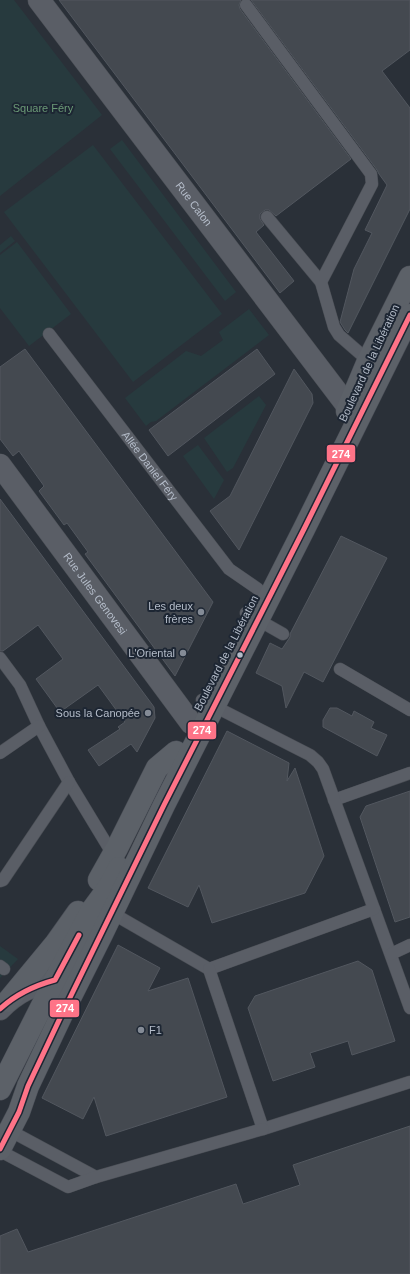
<svg xmlns="http://www.w3.org/2000/svg" width="410" height="1274" viewBox="0 0 410 1274" font-family="Helvetica,sans-serif">
<rect width="100%" height="100%" fill="#2a3038"/>
<g fill="#273a3e">
<path d="M0 0H14L102 115 0 196Z"/>
<path d="M122 140 236 292 225 301 110 149Z"/>
<path d="M93 145 222 314 133 382 4 212Z"/>
<path d="M11 236 15 241 0 253V245Z"/>
<path d="M17 242 71 314 29 346 0 308V255Z"/>
<path d="M249 309 269 335 156 421 151 422 146 426 125 398 186 351 201 356 223 340 219 332Z"/>
<path d="M259 396 266 405 233 468 227 472 204 438Z"/>
<path d="M198 445 224 480 214 499 183 456Z"/>
<path d="M0 946 18 959 0 978Z"/>
</g>
<g fill="#444950" stroke="#52575f">
<path d="M59 0H241L239 5 240 9 351 159 276 216 269 210H265L260 214V219L264 225 256 232 294 281 280 293Z"/>
<path d="M251 0H410V50L382 71 410 108V209L348 333 345 330 340 322 354 269 372 233 365 230 387 185 379 174 377 170Z"/>
<path d="M25 349 213 602 175 676 85 554 88 552 67 523 64 525 39 491 44 486 19 451 13 456 0 439V367Z"/>
<path d="M257 349 275 374 168 456 149 430Z"/>
<path d="M294 369 312 394 313 403 239 550 210 511 230 496Z"/>
<path d="M0 499 154 707 155 718 137 752 131 744 99 766 88 750 120 729 118 727 125 722 98 685 60 712 36 679 63 659 38 625 3 651H0Z"/>
<path d="M341 536 387 558 323 682 304 672 286 708 282 686 256 673 270 643 282 649 290 637V634Z"/>
<path d="M330 708H337L352 716 354 711 374 722 371 728 387 735 377 756 323 727V720Z"/>
<path d="M227 731 289 763 287 781 295 768 324 856 305 893 212 923 199 885 188 907 148 888Z"/>
<path d="M410 791V917L395 922 360 817 366 806Z"/>
<path d="M118 945 160 968 148 991 188 978 227 1097 106 1136 94 1097 83 1119 42 1098Z"/>
<path d="M358 961 372 970 395 1041 352 1055 348 1041 310 1053 315 1067 273 1081 248 1008 255 996Z"/>
<path d="M410 1126V1274H0V1236L17 1229 28 1252 236 1184 243 1204 300 1185 293 1165Z"/>
</g>
<g fill="none" stroke-linecap="round" stroke-linejoin="round">
<defs>
<g id="service">
<path d="M246 5 371 174 372 184 321 282"/>
<path d="M267 217 321 282 334 327 339 335 371 363"/>
<path id="s1" d="M49 334 229 569 258 589"/>
<path d="M246 613 283 634"/>
<path d="M0 658 20 685 39 726 69 782 115 858"/>
<path d="M340 669 410 710"/>
<path d="M0 753 39 726"/>
<path d="M334 800 410 773"/>
<path d="M0 881 3 880 69 782"/>
<path d="M374 909 410 1008"/>
<path d="M112 913 209 969 374 909 323 769 318 762 310 755 202 700"/>
<path d="M391 954 410 945"/>
<path d="M0 966 4 969"/>
<path d="M209 969 263 1129 410 1082"/>
<path d="M5 1128 96 1177"/>
<path d="M0 1151 68 1187 96 1177 263 1129"/>
</g>
<g id="minor">
<path id="s2" d="M39 0 349 408"/>
<path id="s3" d="M0 465 191 723"/>
<path d="M0 1009C18 991 31 986 55 980"/>
</g>
<g id="primary">
<path d="M347 411 368 361 410 277"/>
<path d="M99 880 117 848 157 768 176 752"/>
<path d="M8 1001 56 943 78 912"/>
<path d="M0 1089 55 980 92 910 109 887 119 868"/>
<path d="M0 1149 19 1112 28 1086 62 1014 102 934 164 805 304 529 410 315"/>
</g>
</defs>
<use href="#service" stroke="#484c53" stroke-width="13"/>
<use href="#minor" stroke="#484c53" stroke-width="23"/>
<use href="#primary" stroke="#484c55" stroke-width="23"/>
<use href="#service" stroke="#5a5e66" stroke-width="12"/>
<use href="#minor" stroke="#5a5e66" stroke-width="22"/>
<use href="#primary" stroke="#5c6168" stroke-width="22"/>
<defs>
<g id="bus-1">
<path d="M0 1009C16 994 33 986 55 980L79 935"/>
<path d="M0 1149 19 1112 28 1086 62 1014 164 805 304 529 410 315"/>
</g>
</defs>
<use href="#bus-1" stroke="#1d2633" stroke-width="8"/>
<use href="#bus-1" stroke="#fe7387" stroke-width="5"/>
</g>
<g fill="#848b96" stroke="#1d2633" stroke-width="1.5">
<circle cx="201" cy="612" r="4"/>
<circle cx="183" cy="653" r="4"/>
<circle cx="148" cy="713" r="4"/>
<circle cx="141" cy="1030" r="4"/>
</g>
<circle fill="#b4bcc9" stroke="#1d2633" stroke-width="1.5" cx="240" cy="655" r="3.5"/>
<g text-anchor="middle" dominant-baseline="central" stroke-width="4" stroke-linejoin="round" paint-order="stroke">
<g font-size="11" fill="#6b9a76" stroke="#1d2633">
<text x="43" y="108">Square Féry</text>
</g>
<g font-size="11" fill="#b4bcc9" stroke="#1d2633">
<text stroke="none"><textPath href="#s2" startOffset="256">Rue Calon</textPath></text>
<text transform="translate(369 363) rotate(-65)">Boulevard de la Libération</text>
<text stroke="none"><textPath href="#s1" startOffset="166">Allée Daniel Féry</textPath></text>
<text stroke="none"><textPath href="#s3" startOffset="160">Rue Jules Genovesi</textPath></text>
<text transform="translate(226 653) rotate(-63)">Boulevard de la Libération</text>
</g>
<g font-size="11" fill="#b4bcc9" stroke="#1d2633" text-anchor="end">
<text x="193" y="606">Les deux<tspan x="193" dy="13">frères</tspan></text>
<text x="175" y="653">L'Oriental</text>
<text x="140" y="713">Sous la Canopée</text>
<text x="149" y="1030" text-anchor="start">F1</text>
</g>
</g>
<g stroke="#1d2633" stroke-width="1.5">
<rect x="326" y="444" width="30" height="19" rx="4" fill="#fe7387"/>
<rect x="187" y="721" width="30" height="19" rx="4" fill="#fe7387"/>
<rect x="49" y="999" width="31" height="19" rx="4" fill="#fe7387"/>
</g>
<g font-size="11" text-anchor="middle" font-weight="bold" fill="#fff">
<text x="341" y="458">274</text>
<text x="202" y="734">274</text>
<text x="65" y="1012">274</text>
</g>
</svg>
